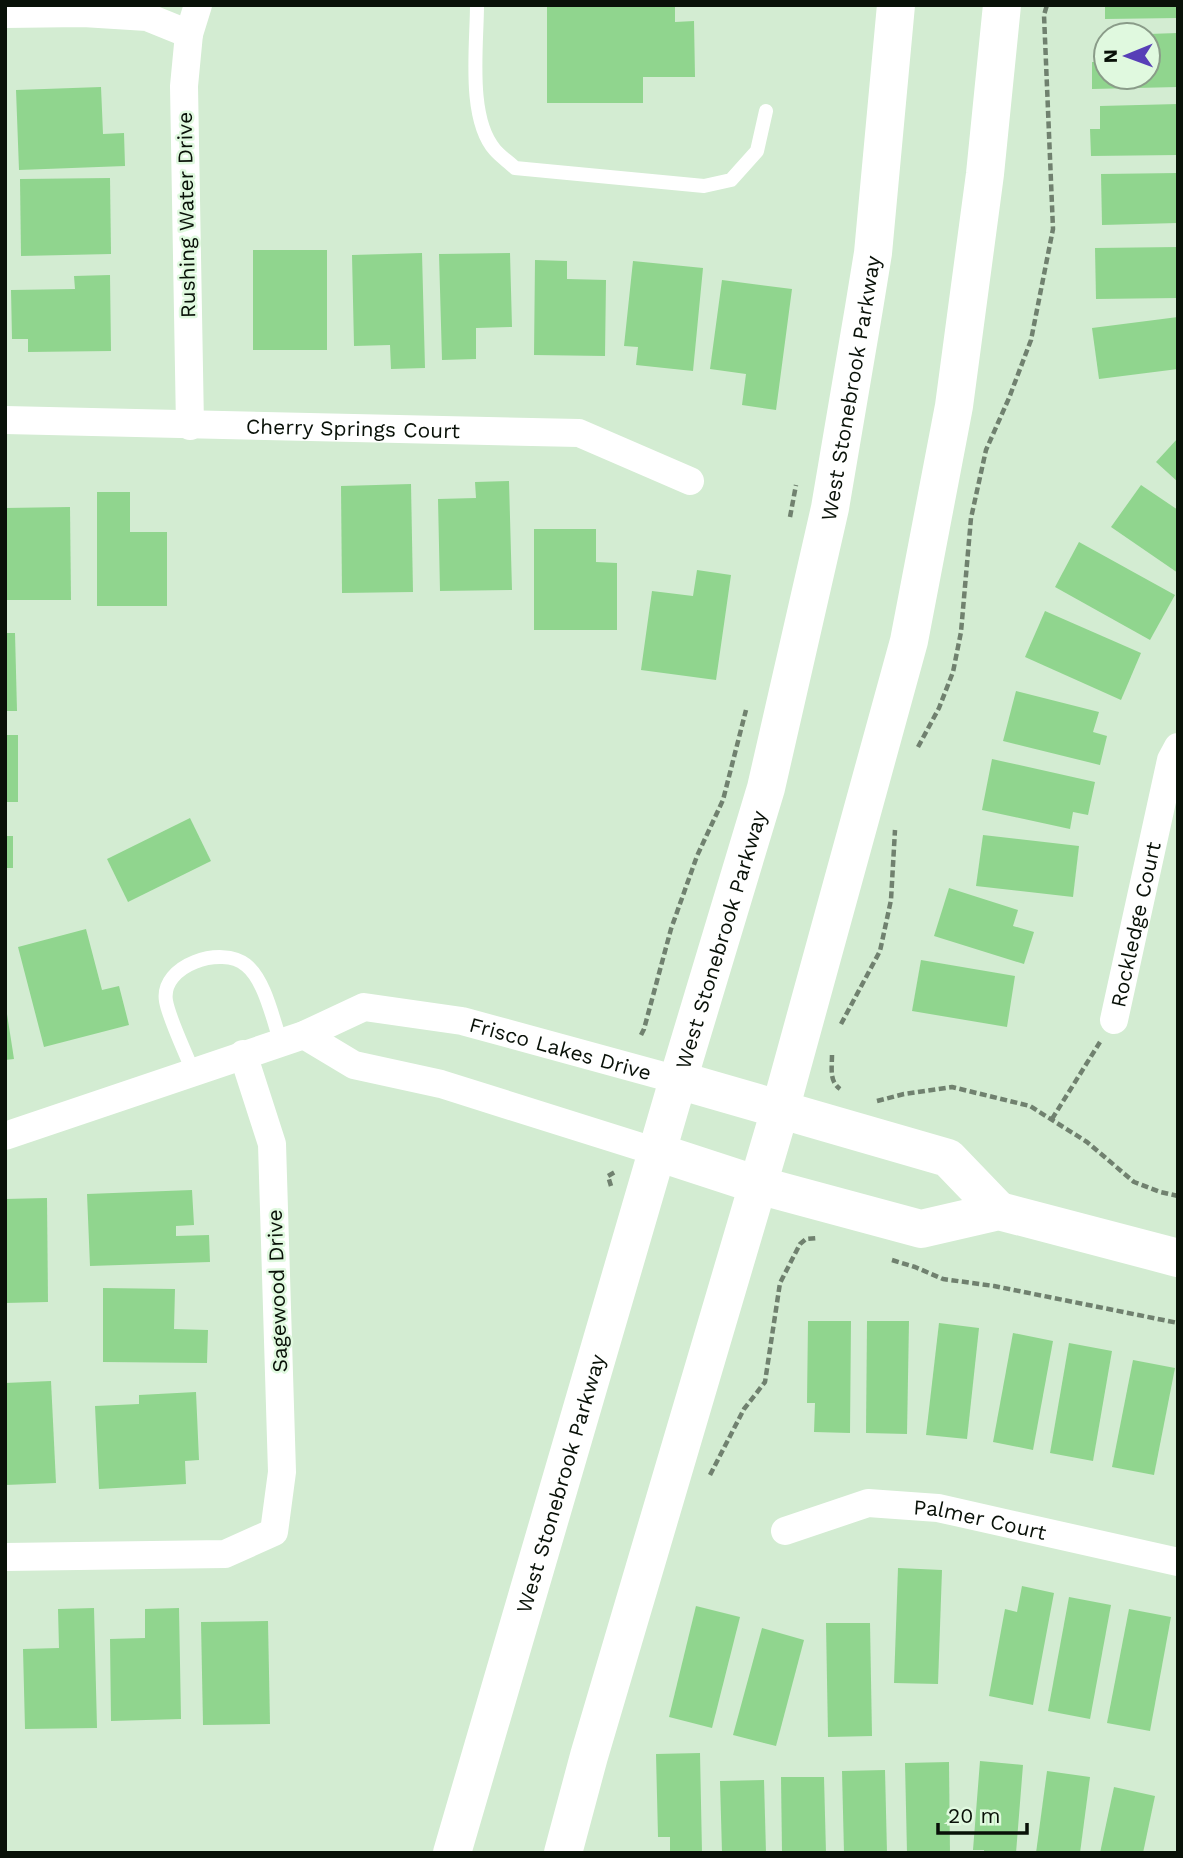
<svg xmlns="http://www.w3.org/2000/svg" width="1183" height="1858" viewBox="0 0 1183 1858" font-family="'Work Sans',sans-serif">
<rect width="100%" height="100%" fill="#d3ecd2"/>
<g fill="#90d58e">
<path d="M547 5H675V22L694 21 695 77H643V103H547Z"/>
<path d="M1105 5H1178V18L1105 19Z"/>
<path d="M1178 33V87L1092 89V62H1103L1102 35H1106V77H1148V34Z"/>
<path d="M101 87 103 134 124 133 125 166 19 170 16 90Z"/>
<path d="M1178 104V155L1091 156 1090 129H1100V106Z"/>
<path d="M1178 173V223L1102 225 1101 174Z"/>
<path d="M110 178 111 254 21 256 20 179Z"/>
<path d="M1178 247V298L1096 299 1095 248Z"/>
<rect x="253" y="250" width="74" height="100"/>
<path d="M422 253 425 368 391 369 390 345 354 346 352 255Z"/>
<path d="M510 253 512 327 476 328V359L442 360 439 254Z"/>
<path d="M535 260 567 261V279L606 280 605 356 534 355Z"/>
<path d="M633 261 703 268 693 371 636 365 638 347 624 346Z"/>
<path d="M110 275 111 351 28 352V339H12L11 290 75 289 74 276Z"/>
<path d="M722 280 792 289 776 410 742 405 746 374 710 369Z"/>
<path d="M1178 317V369L1099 379 1092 328Z"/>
<path d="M1178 438V482L1156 462Z"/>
<path d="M509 481 512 590 440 591 438 499 476 498 475 482Z"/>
<path d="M411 484 413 592 342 593 341 486Z"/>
<path d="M1141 485 1178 510V573L1111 527Z"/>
<path d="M97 492H130V532H167V606H97Z"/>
<path d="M70 507 71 600H5V508Z"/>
<path d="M534 529H596V562L617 563V630H534Z"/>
<path d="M1079 542 1175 595 1150 640 1055 587Z"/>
<path d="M697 570 731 575 716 680 641 670 652 591 693 596Z"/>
<path d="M1045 611 1141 653 1121 700 1025 657Z"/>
<path d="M5 633H15L17 711H5Z"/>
<path d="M1016 691 1099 712 1093 732 1107 736 1100 765 1003 741Z"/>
<rect x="5" y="735" width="13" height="67"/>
<path d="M992 759 1095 782 1088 815 1073 812 1070 829 982 810Z"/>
<path d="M190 818 211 861 128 902 107 859Z"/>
<path d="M983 835 1079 846 1073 897 976 886Z"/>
<rect x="5" y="836" width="8" height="32"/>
<path d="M949 888 1018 910 1013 926 1034 932 1024 964 934 936Z"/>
<path d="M86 929 102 990 119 986 129 1025 44 1047 18 947Z"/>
<path d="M921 960 1015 976 1007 1027 912 1011Z"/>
<path d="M7 1014 14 1059 5 1060V1015Z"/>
<path d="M192 1190 194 1225 176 1226V1236L209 1235 210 1262 90 1266 87 1194Z"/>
<path d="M47 1198 48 1302 5 1303V1199Z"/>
<path d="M103 1288 175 1289 174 1329 208 1330 207 1363 103 1362Z"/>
<path d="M808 1321H851L850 1433 814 1432 815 1403H807Z"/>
<path d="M867 1321H909L907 1434 866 1433Z"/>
<path d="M939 1323 979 1328 967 1439 926 1435Z"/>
<path d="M1013 1333 1053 1341 1033 1450 993 1442Z"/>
<path d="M1069 1343 1112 1351 1093 1461 1050 1453Z"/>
<path d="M1133 1360 1175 1368 1154 1475 1112 1467Z"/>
<path d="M51 1381 56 1483 5 1485V1383Z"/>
<path d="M196 1392 199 1460 185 1461 186 1484 99 1489 95 1406 139 1404V1395Z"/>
<path d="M898 1568 942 1570 938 1684 894 1683Z"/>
<path d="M1022 1586 1054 1593 1033 1705 989 1696 1005 1609 1017 1612Z"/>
<path d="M1069 1597 1111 1605 1090 1719 1048 1711Z"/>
<path d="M696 1606 740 1617 712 1728 669 1717Z"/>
<path d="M94 1608 97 1728 25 1729 23 1649 59 1648 58 1609Z"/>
<path d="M179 1608 181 1719 111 1721 110 1639 145 1638V1609Z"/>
<path d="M1129 1609 1171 1617 1150 1731 1107 1723Z"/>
<path d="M268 1621 270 1724 203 1725 201 1622Z"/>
<path d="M826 1623H870L872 1736 828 1737Z"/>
<path d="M762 1628 804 1640 776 1746 733 1735Z"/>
<path d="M700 1753 702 1853H670V1837H658L656 1754Z"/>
<path d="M980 1761 1023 1765 1016 1853H984V1850H973Z"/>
<path d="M949 1762 950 1853H907L905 1763Z"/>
<path d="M885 1770 887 1853H844L842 1771Z"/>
<path d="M1047 1771 1090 1777 1080 1853H1036Z"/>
<path d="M781 1777H824L826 1853H782Z"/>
<path d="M764 1780 766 1853H722L720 1781Z"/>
<path d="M1114 1787 1155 1796 1143 1853H1100Z"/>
</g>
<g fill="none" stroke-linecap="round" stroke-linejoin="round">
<g stroke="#70816f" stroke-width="4.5" stroke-dasharray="7 3.5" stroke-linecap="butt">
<path d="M790 517 796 485"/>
<path d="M918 747 939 708 953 672 961 632 971 518 986 450 1009 398 1031 340 1053 229 1044 15 1047 5"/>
<path d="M841 1024 880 951 891 900 895 830"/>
<path d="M641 1035 644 1029 671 929 697 856 723 800 746 710"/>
<path d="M832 1055C832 1068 829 1081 840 1089"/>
<path d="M877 1101 904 1094 952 1087 1030 1106 1087 1142 1134 1182 1160 1192 1178 1196"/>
<path d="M1052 1119 1100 1042"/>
<path d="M611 1186 608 1176 615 1172"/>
<path d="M892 1260 915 1267 943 1279 994 1286 1178 1323"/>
<path d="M710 1475 744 1409 765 1382 780 1283 800 1244 806 1239 817 1238"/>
</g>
<g stroke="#fff" stroke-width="14">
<path d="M477 5C477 45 467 118 495 150 501 157 509 162 515 168L704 186 731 180 757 151 766 111"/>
<path d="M193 1072C186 1053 169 1019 166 1001 160 965 222 945 246 965 265 980 273 1020 281 1043"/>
</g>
<g stroke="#fff" stroke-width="28">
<path d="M5 14 83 13 147 17 189 34"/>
<path id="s1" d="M5 420 579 433 690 481"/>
<path d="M190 426 184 86 189 34 198 5"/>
<path id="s2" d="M1114 1020 1171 760 1178 747"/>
<path d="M304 1035 354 1065 441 1084 657 1152"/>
<path id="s3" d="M5 1136 304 1035 364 1007 462 1021 678 1080"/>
<path id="s4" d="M785 1531 868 1503 938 1508 1178 1562"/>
<path d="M5 1557 225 1554 274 1532 282 1472 272 1144 243 1054"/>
</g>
<g stroke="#fff" stroke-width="38">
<path d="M678 1080 948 1158 999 1211"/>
<path d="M657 1152 758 1185 921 1229 999 1211 1178 1258"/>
<path id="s5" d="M452 1853 678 1080 766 788 830 508 864 308 873 253 896 5"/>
<path d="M563 1853 589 1756 780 1110 909 641 954 406 985 174 1002 5"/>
</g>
</g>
<g text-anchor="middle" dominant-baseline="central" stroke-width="5" stroke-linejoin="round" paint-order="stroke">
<g font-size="21" fill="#091108" stroke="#e0f9df">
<text transform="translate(186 215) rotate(-91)">Rushing Water Drive</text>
<text stroke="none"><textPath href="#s5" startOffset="1519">West Stonebrook Parkway</textPath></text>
<text stroke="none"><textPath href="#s1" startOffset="348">Cherry Springs Court</textPath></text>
<text stroke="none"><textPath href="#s2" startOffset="98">Rockledge Court</textPath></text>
<text stroke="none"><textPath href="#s5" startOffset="952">West Stonebrook Parkway</textPath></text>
<text stroke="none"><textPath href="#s3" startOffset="583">Frisco Lakes Drive</textPath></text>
<text transform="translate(277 1291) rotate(-92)">Sagewood Drive</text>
<text stroke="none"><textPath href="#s5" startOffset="385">West Stonebrook Parkway</textPath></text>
<text stroke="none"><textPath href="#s4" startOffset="201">Palmer Court</textPath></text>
</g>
</g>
<rect width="1183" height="1858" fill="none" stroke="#091108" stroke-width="14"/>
<g transform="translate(1127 56) rotate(269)"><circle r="33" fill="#e0f9df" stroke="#8a9c89" stroke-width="2"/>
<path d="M0-5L12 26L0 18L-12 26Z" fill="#573fb7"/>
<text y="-10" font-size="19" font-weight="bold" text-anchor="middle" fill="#091108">N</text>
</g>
<path d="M938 1823v10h89v-10" fill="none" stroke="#091108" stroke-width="3.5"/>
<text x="948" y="1823" font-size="21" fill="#091108" stroke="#e0f9df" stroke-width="5" paint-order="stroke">20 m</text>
</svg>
